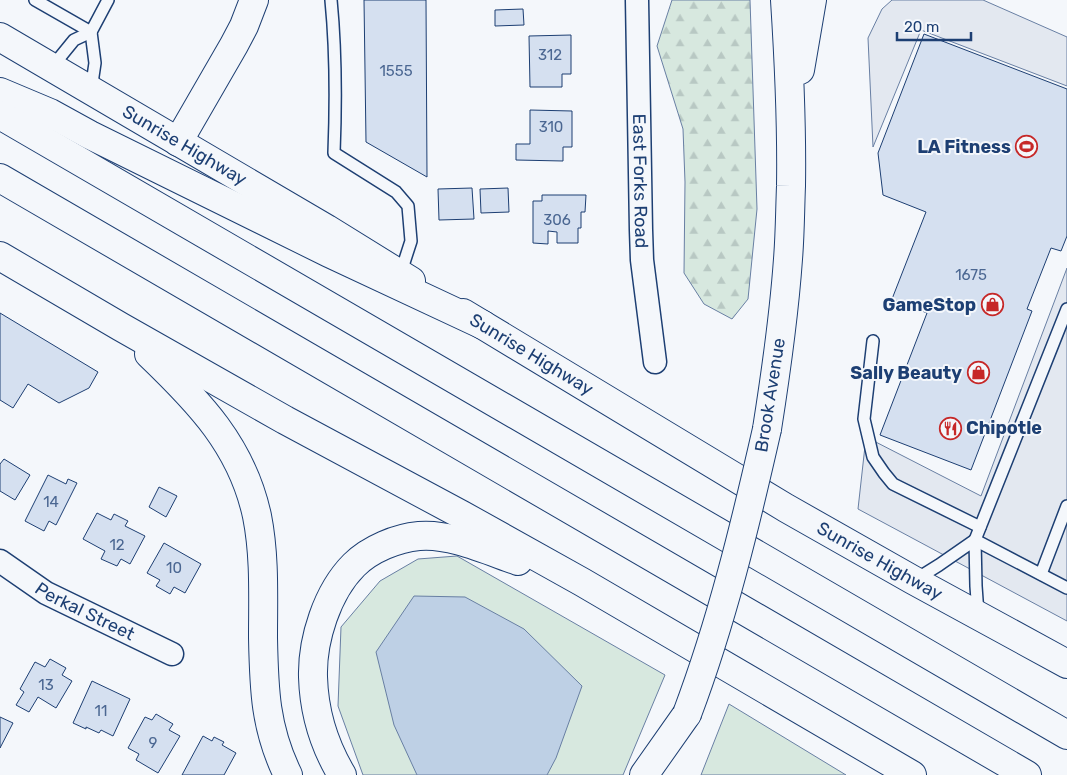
<svg xmlns="http://www.w3.org/2000/svg" width="1067" height="775" viewBox="0 0 1067 775" font-family="Rubik,sans-serif">
<defs>
<pattern id="forest-firs" width="22" height="20" patternUnits="userSpaceOnUse" patternTransform="scale(1.25)"><rect width="22" height="20" fill="#d7e8df"/><path d="M5 1l3.5 6h-7zM16 11l3.5 6h-7z" fill="#b8c8c3"/></pattern>
</defs>
<rect width="100%" height="100%" fill="#f4f7fb"/>
<g fill="#d7e8df" stroke="#687fa3">
<path d="M457 556 665 675 623 775H363L338 706 341 627 380 581 418 559Z"/>
<path d="M729 704 846 775H701Z"/>
</g>
<path fill="url(#forest-firs)" stroke="#687fa3" d="M672 0H750L757 209 748 299 732 319 704 304 684 273 685 182 683 129 657 46Z"/>
<g fill="#e3e8f0" stroke="#687fa3">
<path d="M892 0H983L1067 37V86L921 30 873 147 868 38 882 9Z"/>
<path d="M1067 268V621L858 509 866 437 981 496Z"/>
</g>
<path fill="#bed0e5" stroke="#687fa3" d="M414 596 465 597 524 629 582 686 556 758 547 775H417L394 725 376 652Z"/>
<g fill="#d5e0f0" stroke="#1d3f73">
<path d="M364 0H426L427 177 366 142Z"/>
<path d="M523 9 524 25 495 26V10Z"/>
<path d="M924 34 1067 89V236L1061 251 1051 248 1027 309 1032 311 971 470 880 435 927 313 892 299 926 212 883 195 878 153Z"/>
<path d="M571 35V74H562V87H530L529 36Z"/>
<path d="M530 110 572 111V147H563V161L516 160V144H530Z"/>
<path d="M472 188 474 219 439 220 438 189Z"/>
<path d="M508 188 509 212 481 213 480 189Z"/>
<path d="M542 195H586L585 212H581V228H578V243H557V232L548 231V244L533 243V201H542Z"/>
<path d="M0 313 98 372 89 388 59 403 28 384 13 408 0 400Z"/>
<path d="M4 459 30 475 15 500 0 491V464Z"/>
<path d="M48 475 66 484 68 479 77 483 56 525 49 521 44 531 25 521Z"/>
<path d="M159 487 177 496 166 517 149 507Z"/>
<path d="M97 513 111 520 114 514 128 521 125 526 145 536 130 564 121 559 117 566 101 559 105 551 83 539Z"/>
<path d="M164 543 201 564 185 593 174 587 170 594 156 586 160 580 147 573Z"/>
<path d="M50 659 66 668 62 675 72 681 56 708 38 697 29 712 16 705 24 692 20 689 35 662 45 667Z"/>
<path d="M92 681 130 699 113 736 101 730 99 733 86 727V729L73 723Z"/>
<path d="M156 714 173 724 169 730 180 736 158 773 136 760 139 754 128 748 145 717 152 720Z"/>
<path d="M0 717 13 723 0 748Z"/>
<path d="M203 736 212 741 214 737 224 742 222 745 236 753 224 775H182Z"/>
</g>
<g fill="none" stroke-linecap="round" stroke-linejoin="round">
<defs>
<g id="lane">
<path d="M35 0 91 32"/>
<path d="M331 0C336 51 336 103 334 153L396 192 408 206 411 241 400 275"/>
<path d="M52 67 74 40 91 32"/>
<path d="M91 90 95 63 91 32 108 0"/>
<path d="M1067 309 975 540 1067 588"/>
<path d="M873 341 864 419 873 457 884 473 893 484 980 527"/>
<path d="M1041 574 1067 506"/>
<path d="M915 580 939 565 975 540 976 586 978 614"/>
</g>
<g id="street">
<path id="s1" d="M637 0 641 230 642 260 655 362"/>
<path id="s2" d="M0 561 46 593 172 654"/>
</g>
<g id="secondary">
<path id="s3" d="M0 37 327 229 411 281"/>
<path d="M800 70 812 0"/>
<path d="M178 142 234 45 244 26 254 0"/>
<path d="M0 256 121 327 285 420 462 515 582 582 912 775"/>
<path id="s4" d="M463 313 786 508 913 580 1067 664"/>
<path d="M149 354C199 402 242 446 257 516 265 556 263 598 263 638 264 689 265 728 288 775"/>
<path d="M767 429C776 372 784 316 788 259 790 235 790 210 791 186 792 124 789 62 785 0"/>
<path d="M342 775C324 745 314 712 313 677 312 640 327 592 354 565 370 549 397 538 419 536 450 533 489 551 518 561"/>
<path d="M644 775 687 714"/>
</g>
<g id="highway">
<path d="M0 92 50 113 90 135 329 253 483 325"/>
<path d="M0 115 1067 735"/>
<path d="M0 178 1027 775"/>
</g>
</defs>
<use href="#lane" stroke="#1d3f73" stroke-width="14"/>
<use href="#street" stroke="#1d3f73" stroke-width="25"/>
<use href="#secondary" stroke="#1d3f73" stroke-width="30"/>
<use href="#highway" stroke="#1d3f73" stroke-width="30"/>
<use href="#lane" stroke="#f4f7fb" stroke-width="11"/>
<use href="#street" stroke="#f4f7fb" stroke-width="22"/>
<use href="#secondary" stroke="#f4f7fb" stroke-width="28"/>
<use href="#highway" stroke="#f4f7fb" stroke-width="28"/>
<defs>
<path id="secondary-bridge" d="M687 714C722 621 745 526 767 429"/>
</defs>
<use href="#secondary-bridge" stroke="#1d3f73" stroke-width="30" stroke-linecap="butt"/>
<use href="#secondary-bridge" stroke="#f4f7fb" stroke-width="28"/>
</g>
<defs>
<symbol id="stadium-ring" viewBox="-11 -11 22 22"><circle r="9.5" fill="#f4f7fb" stroke="#c62828" stroke-width="1.5"/><path d="M0-5a6.5 5 0 1 0 0 10a6.5 5 0 1 0 0-10ZM-3.5-1.8h7v3.6h-7Z" fill="#c62828"/></symbol>
<symbol id="shop-ring" viewBox="-11 -11 22 22"><circle r="9.5" fill="#f4f7fb" stroke="#c62828" stroke-width="1.5"/><path d="M-5-2.5h2.3a2.7 3.5 0 0 1 5.4 0H5L5.5 6h-11ZM-1.5-2.5h3a1.5 2.3 0 0 0-3 0Z" fill="#c62828"/></symbol>
<symbol id="restaurant-ring" viewBox="-11 -11 22 22"><circle r="9.5" fill="#f4f7fb" stroke="#c62828" stroke-width="1.5"/><path d="M-5-6h1v4h1v-4h1v4h1v-4h1v5L-1.5 .5V6h-2V.5L-5-1ZM5-6V6H3V1.5H1.5Q1.5-4 5-6Z" fill="#c62828"/></symbol>
</defs>
<g fill-rule="evenodd">
<use href="#stadium-ring" x="1014" y="134" width="25" height="25"/>
<use href="#shop-ring" x="980" y="292" width="25" height="25"/>
<use href="#shop-ring" x="966" y="360" width="25" height="25"/>
<use href="#restaurant-ring" x="938" y="416" width="25" height="25"/>
</g>
<g text-anchor="middle" dominant-baseline="central" stroke-width="4" stroke-linejoin="round" paint-order="stroke">
<g font-size="15" fill="#4b6792">
<text x="550" y="55">312</text>
<text x="396" y="71">1555</text>
<text x="551" y="127">310</text>
<text x="557" y="220">306</text>
<text x="971" y="275">1675</text>
<text x="51" y="502">14</text>
<text x="117" y="545">12</text>
<text x="174" y="568">10</text>
<text x="46" y="685">13</text>
<text x="101" y="711">11</text>
<text x="153" y="743">9</text>
</g>
<g font-size="18" fill="#1d3f73" stroke="#f4f7fb">
<text stroke="none"><textPath href="#s3" startOffset="214">Sunrise Highway</textPath></text>
<text stroke="none"><textPath href="#s1" startOffset="181">East Forks Road</textPath></text>
<text stroke="none"><textPath href="#s4" startOffset="80">Sunrise Highway</textPath></text>
<text transform="translate(770 395) rotate(-81)">Brook Avenue</text>
<text stroke="none"><textPath href="#s4" startOffset="485">Sunrise Highway</textPath></text>
<text stroke="none"><textPath href="#s2" startOffset="99">Perkal Street</textPath></text>
</g>
<g font-size="18" font-weight="bold" fill="#1d3f73" stroke="#f4f7fb" text-anchor="end">
<text x="1011" y="147">LA Fitness</text>
<text x="976" y="305">GameStop</text>
<text x="962" y="373">Sally Beauty</text>
<text x="966" y="428" text-anchor="start">Chipotle</text>
</g>
</g>
<path d="M897 32v8h74v-8" fill="none" stroke="#1d3f73" stroke-width="2.5"/>
<text x="904" y="32" font-size="15" fill="#1d3f73" stroke="#f4f7fb" stroke-width="4" paint-order="stroke">20 m</text>
</svg>
